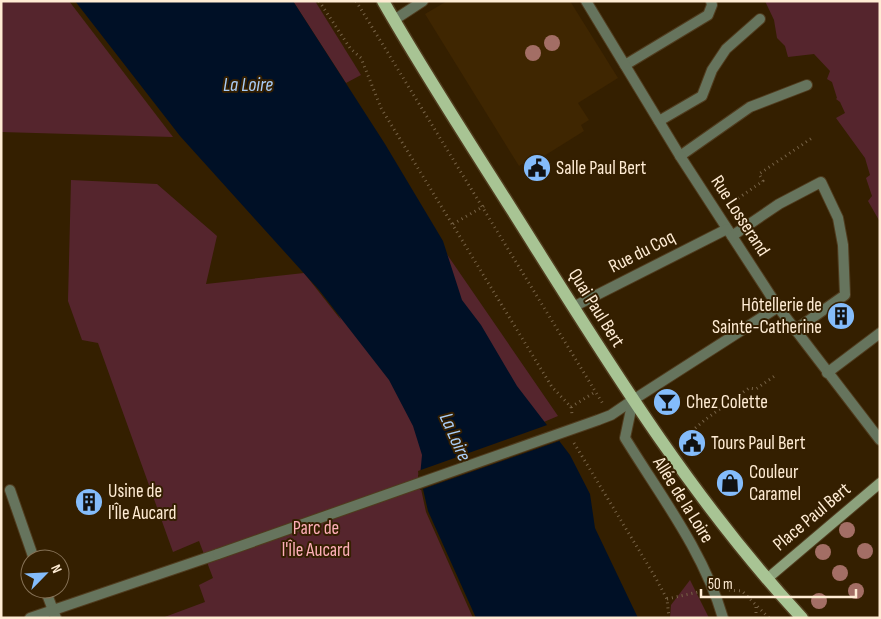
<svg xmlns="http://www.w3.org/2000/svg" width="881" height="619" viewBox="0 0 881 619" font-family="'Sofia Sans Condensed',sans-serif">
<rect width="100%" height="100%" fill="#341f00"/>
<path fill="#3f2601" d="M447 1H570L618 78 578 103 589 120 581 125 584 131 536 161 533 157 519 166 425 14Z"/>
<g fill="#55252d">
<path d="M1 1H69L173 137 1 132Z"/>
<path d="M273 1 558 416 418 475 426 512 473 618H162L205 602 199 585 213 578 199 541 173 552 98 343 82 340 68 301 71 180 157 184 217 236 206 284 304 273 341 320 320 276Z"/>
<path d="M293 1H315L361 75 346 83Z"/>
<path d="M765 1H880V222L868 201 872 196 866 178 870 175 865 158 836 118 845 113 840 102 836 99 837 98 832 82 827 79 830 71 814 54 788 57 785 46 777 38 774 20Z"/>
<path d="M690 580 709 618H670L671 605Z"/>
</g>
<path fill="#001026" d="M75 1H293L385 144 443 241 462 300 481 325 517 386 570 455 590 494 595 528 638 618H476L428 511 420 476 422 455 413 426 389 380 319 290 180 136Z"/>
<path fill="#341f00" d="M550 424 562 440 420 490 418 471Z"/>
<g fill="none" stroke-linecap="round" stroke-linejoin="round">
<defs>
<g id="lane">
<path d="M625 65 708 15 712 5 711 1"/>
<path d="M659 121 702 96 712 70 726 49 760 19"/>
<path d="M680 156 750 107 807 85"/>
<path d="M598 420 611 415 633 400"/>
<path d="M10 490 34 559"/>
<path d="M45 589 56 618"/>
<path d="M30 618 218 554"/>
</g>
<g id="street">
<path d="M586 1 680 156 778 307 880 440"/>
<path d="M394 20 423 1"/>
<path d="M732 236 779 204 821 182 838 218 843 245 845 295 795 330"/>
<path d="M573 307 727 229"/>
<path d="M827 373 880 333"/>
<path d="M723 618C704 552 660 495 625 438L633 400 778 307"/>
</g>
<path id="secondary" d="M768 578 880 483"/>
<path id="primary" d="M383 1C431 85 485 166 536 248 617 377 698 506 802 618"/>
</defs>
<use href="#lane" stroke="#503c1e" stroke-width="12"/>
<use href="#street" stroke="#503c1e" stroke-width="12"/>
<use href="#secondary" stroke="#503c1e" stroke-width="12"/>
<use href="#primary" stroke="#503c1e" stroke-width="15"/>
<g stroke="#776346" stroke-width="3" stroke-dasharray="1 4" stroke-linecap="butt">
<path d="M319 1 350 48 361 58 381 108 552 387 571 407 572 414"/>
<path d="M356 1 603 404"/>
<path d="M730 204 763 181 759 174 812 138"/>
<path d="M453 224 484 206"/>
<path d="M571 407 595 392"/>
<path d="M680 441 706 419 749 388 756 389 776 375"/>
<path d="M574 443 654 575 667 599 669 618"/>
<path d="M729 590 742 591 769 618"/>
<path d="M667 599 698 592"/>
<path d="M756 618V605"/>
</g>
<use href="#lane" stroke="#66745d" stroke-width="10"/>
<use href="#street" stroke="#66745d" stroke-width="10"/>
<use href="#secondary" stroke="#8ca17c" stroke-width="10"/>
<use href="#primary" stroke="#a8c494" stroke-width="12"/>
<defs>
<path id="lane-bridge" d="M218 554 598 420"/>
</defs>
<use href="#lane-bridge" stroke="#503c1e" stroke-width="12" stroke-linecap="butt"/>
<use href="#lane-bridge" stroke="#66745d" stroke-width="10"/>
</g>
<g fill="#a36e65">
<circle cx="552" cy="43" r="8"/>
<circle cx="533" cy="53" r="8"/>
<circle cx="847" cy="530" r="8"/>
<circle cx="865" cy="551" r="8"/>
<circle cx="823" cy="552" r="8"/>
<circle cx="840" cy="573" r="8"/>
<circle cx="856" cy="591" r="8"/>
<circle cx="819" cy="601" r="8"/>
</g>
<defs>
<symbol id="civic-disc" viewBox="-11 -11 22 22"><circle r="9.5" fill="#84bcfb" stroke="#341f00"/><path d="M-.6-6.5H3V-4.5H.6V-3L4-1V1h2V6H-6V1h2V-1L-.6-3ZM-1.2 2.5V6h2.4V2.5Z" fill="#111"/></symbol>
<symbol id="building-disc" viewBox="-11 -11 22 22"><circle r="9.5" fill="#84bcfb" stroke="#341f00"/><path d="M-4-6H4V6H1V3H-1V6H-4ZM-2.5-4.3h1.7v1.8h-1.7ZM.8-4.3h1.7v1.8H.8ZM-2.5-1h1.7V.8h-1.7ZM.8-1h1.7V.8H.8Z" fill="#111"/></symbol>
<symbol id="bar-disc" viewBox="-11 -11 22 22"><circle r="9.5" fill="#84bcfb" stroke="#341f00"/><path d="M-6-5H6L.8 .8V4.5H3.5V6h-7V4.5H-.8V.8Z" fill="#111"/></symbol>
<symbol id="shop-disc" viewBox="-11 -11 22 22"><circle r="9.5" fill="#84bcfb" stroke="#341f00"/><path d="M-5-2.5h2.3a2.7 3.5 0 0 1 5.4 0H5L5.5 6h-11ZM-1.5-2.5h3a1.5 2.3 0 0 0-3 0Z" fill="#111"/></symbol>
</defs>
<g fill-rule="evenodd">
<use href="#civic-disc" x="521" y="152" width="32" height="32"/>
<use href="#building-disc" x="825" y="300" width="32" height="32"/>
<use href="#bar-disc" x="651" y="386" width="32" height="32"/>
<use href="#civic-disc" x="676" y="427" width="32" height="32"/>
<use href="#shop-disc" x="714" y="467" width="32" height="32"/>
<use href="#building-disc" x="73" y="486" width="32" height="32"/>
</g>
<g text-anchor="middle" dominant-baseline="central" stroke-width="4" stroke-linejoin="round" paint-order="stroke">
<g font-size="19" fill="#ffecd4" stroke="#341f00" text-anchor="start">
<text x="556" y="168">Salle Paul Bert</text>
<text x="822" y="305" text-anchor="end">Hôtellerie de<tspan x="822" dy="22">Sainte-Catherine</tspan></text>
<text x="686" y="402">Chez Colette</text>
<text x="711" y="443">Tours Paul Bert</text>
<text x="749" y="472">Couleur<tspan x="749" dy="22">Caramel</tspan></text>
<text x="108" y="491">Usine de<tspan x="108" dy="22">l'Île Aucard</tspan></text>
</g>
<g font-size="19" fill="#ffecd4" stroke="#341f00">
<text transform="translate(740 216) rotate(57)">Rue Losserand</text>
<text transform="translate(642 252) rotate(-27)">Rue du Coq</text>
<text transform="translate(596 308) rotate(58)">Quai Paul Bert</text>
<text transform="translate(683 500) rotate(58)">Allée de la Loire</text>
<text transform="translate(812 517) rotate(-40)">Place Paul Bert</text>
</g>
<g font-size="19" fill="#fdaeb7" stroke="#341f00">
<text x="316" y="528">Parc de<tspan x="316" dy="22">l'Île Aucard</tspan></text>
</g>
<g font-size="20" font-style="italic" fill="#aacef7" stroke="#341f00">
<text x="248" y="85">La Loire</text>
<text transform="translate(455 437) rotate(66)">La Loire</text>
</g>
</g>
<rect width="881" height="619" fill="none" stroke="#ffecd4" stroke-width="5"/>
<g transform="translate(45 574) rotate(66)"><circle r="24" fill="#341f00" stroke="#857155"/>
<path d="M0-4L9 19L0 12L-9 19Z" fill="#84bcfb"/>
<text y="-8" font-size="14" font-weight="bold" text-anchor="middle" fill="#ffecd4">N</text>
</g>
<path d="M701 589v8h155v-8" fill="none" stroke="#ffecd4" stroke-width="2.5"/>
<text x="708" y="589" font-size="15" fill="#ffecd4" stroke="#341f00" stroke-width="4" paint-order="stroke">50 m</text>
</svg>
